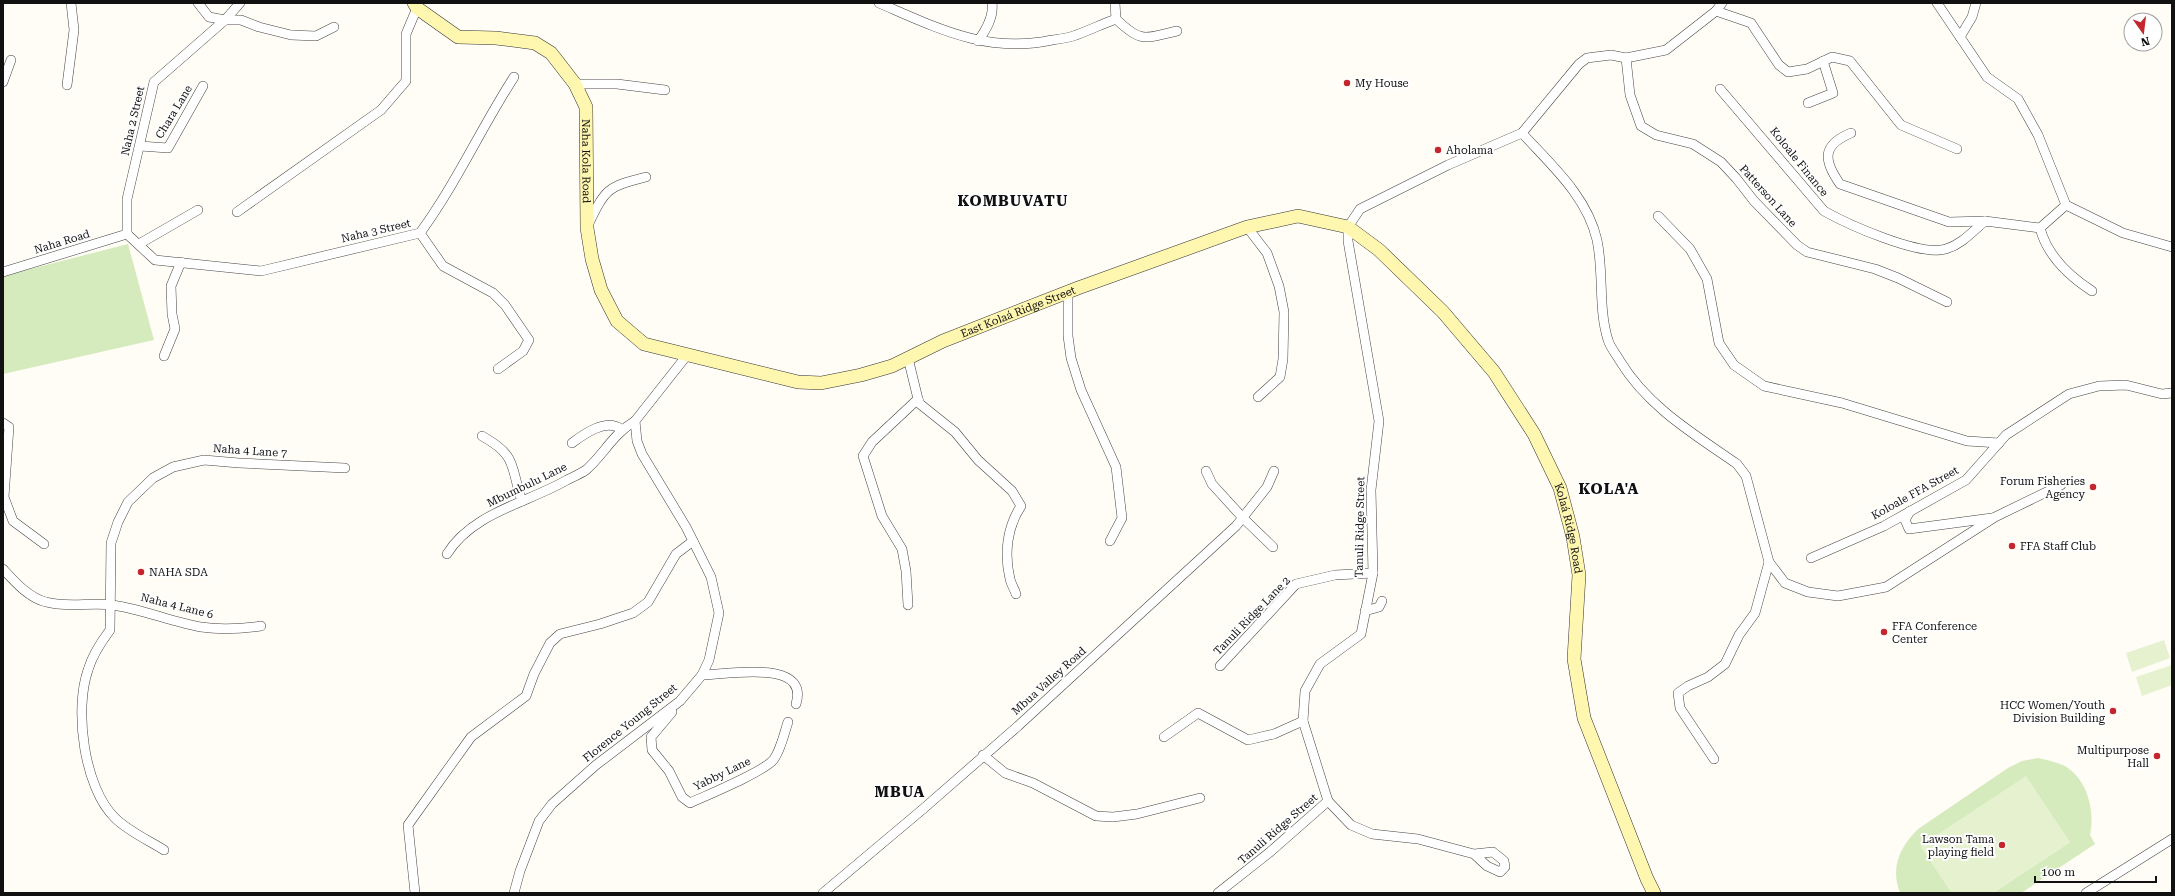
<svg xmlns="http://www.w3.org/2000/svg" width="2175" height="896" viewBox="0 0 2175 896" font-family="'Roboto Serif',serif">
<rect width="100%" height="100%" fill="#fffdf5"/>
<g fill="#d5ebbd">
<path d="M128 244 154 340 3 374V276Z"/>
<path d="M2038 758C2047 760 2056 762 2065 766 2088 780 2095 811 2090 835L2095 844 2021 893H1993L2070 842 1921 846 1952 893H1900C1890 867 1900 847 1918 829L2008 768 2022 761Z"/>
</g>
<g fill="#e6f2cf">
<path d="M2164 640 2170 658 2132 672 2126 653Z"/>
<path d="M2172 665V685L2142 696 2136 677Z"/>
<path d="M2026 776 2070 842 1993 893H1952L1920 846Z"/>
</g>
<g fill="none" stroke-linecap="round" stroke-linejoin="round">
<defs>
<g id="street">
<path d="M198 3 209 17 225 20H241L259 27 291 35 316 36 334 27"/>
<path d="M879 3C937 28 987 54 1052 40 1060 39 1069 38 1076 35 1090 30 1102 24 1116 19L1115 3"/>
<path d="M1937 3 1987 77 2018 99 2038 135 2066 205 2123 233 2172 247"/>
<path d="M1716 11 1751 23 1779 65 1788 72 1807 69 1832 57 1850 61 1901 125 1957 149"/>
<path d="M1116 19C1142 44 1145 38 1177 31"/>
<path d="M1960 37 1972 17 1976 3"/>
<path d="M978 41C986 30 994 17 992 3"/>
<path d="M1626 58 1630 95 1641 126 1656 135 1693 144 1721 162 1736 178 1754 201 1797 245 1807 252 1875 269 1898 278 1947 302"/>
<path d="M3 82 11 60"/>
<path d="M575 84H617L665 90"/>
<path d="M67 85 74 30 71 3"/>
<path d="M1720 89 1824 211C1847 224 1920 257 1946 249 1962 244 1972 232 1985 221L2040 228 2066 205"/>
<path d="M1808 103 1833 93 1823 61"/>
<path d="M1522 133C1551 165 1587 196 1597 240 1604 273 1598 308 1608 340 1610 347 1616 354 1620 361 1648 407 1694 434 1737 464L1746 476 1769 562 1785 583 1808 592 1838 596 1886 587 1995 517 2061 485"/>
<path d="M1851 133C1822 145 1823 160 1840 184L1949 222 1985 221"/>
<path d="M140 146 168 148 203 86"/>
<path d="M237 212 381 110 406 81V34L417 8"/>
<path d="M1658 216 1690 249 1707 279 1719 343 1734 365 1764 386 1842 403 1967 441 1999 443"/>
<path d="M588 225C606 188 607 187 646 177"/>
<path d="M1247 227 1267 253 1279 286 1284 312 1283 359 1280 377 1258 397"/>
<path d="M2040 228C2047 255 2069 276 2092 291"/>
<path d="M420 233 443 266 493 293 505 305 529 340 523 351 498 369"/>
<path d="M127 234 155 260 261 271 420 233C456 184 481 128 514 77"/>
<path d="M127 234V199L154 82 225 20 240 3"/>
<path d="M139 244 198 210"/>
<path d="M3 272 127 234"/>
<path d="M1068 292V336L1071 358 1081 390 1116 467 1122 518 1110 541"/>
<path d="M164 356 175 329 172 314 171 286 181 262"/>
<path d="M908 358 918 399 872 442 863 456 882 516 902 549 906 571 908 605"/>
<path d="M918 399 920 404 955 432 978 460 1012 491 1021 506C1007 527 1004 554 1010 579 1011 584 1014 588 1016 594"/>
<path d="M3 423 9 427 4 497 13 521 44 544"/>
<path d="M482 436C518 456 510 466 522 501"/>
<path d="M572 443C584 434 606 418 621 429"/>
<path d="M1206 471 1212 484 1243 518 1273 547"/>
<path d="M1910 511 1905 520 1909 529 1992 518"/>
<path d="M447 554C472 513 527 503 567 480 573 477 580 474 586 470 604 454 613 434 635 421"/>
<path d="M1811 558 1884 526 1966 480 2006 435 2069 394 2099 386 2126 385 2162 394 2172 393"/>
<path d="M3 569C15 582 29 598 46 602 67 608 91 602 112 605 143 609 171 622 201 627 221 630 240 629 261 626"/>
<path d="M1365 611 1379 607 1382 601"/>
<path d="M1220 666 1296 584 1335 575 1373 573"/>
<path d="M702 675C726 675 810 658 796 704"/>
<path d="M672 712 651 737 652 750 669 771 682 797 690 803C705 796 766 771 774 759 781 749 784 734 788 722"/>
<path d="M1164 737 1198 713 1248 740 1274 734 1303 721"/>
<path d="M983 755 1005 773 1033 783 1096 816 1113 817 1137 814 1200 798"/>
<path d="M1714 759 1680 708 1678 693 1688 686 1708 677 1725 664 1739 635 1755 613 1769 562"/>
<path d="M1328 801 1351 825 1372 834 1418 839 1474 854 1487 866 1500 872 1505 867 1504 861 1493 852 1474 854"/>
<path d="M164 850C148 840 128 831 115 818 84 788 74 710 88 670 92 656 101 642 110 630L111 543 118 522 128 502 153 478 173 467 204 460 239 463 345 468"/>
<path d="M415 893 408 825 471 737 526 696 534 674 550 643 560 634 600 624 633 613 648 602 676 554 693 541"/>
<path d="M514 893 520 871 539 821 552 804 596 765 680 701 702 675 709 660 719 613 711 577 686 527 642 454 637 441 635 421 688 354"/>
<path d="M823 893 923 809 1018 726 1236 526 1267 487 1274 471"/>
<path d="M1218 893 1270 852 1328 801 1303 721 1305 691 1320 664 1361 634 1373 573 1371 490 1379 421 1348 241V227L1360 209 1448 165 1522 133 1579 64 1587 58 1611 55 1626 58 1666 50 1716 11 1722 3"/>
<path d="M2086 893 2172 839"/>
</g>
<g id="secondary">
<path id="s1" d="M414 3 417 8 458 37 496 38 535 43 551 53 575 84 586 107 587 228 592 259 601 290 617 321 644 344 798 382 821 383 861 375 892 366 943 341 1078 288 1247 227 1298 216 1348 227 1379 250 1443 312 1494 372 1534 434 1560 488 1573 537 1579 575 1574 659 1584 718 1647 879 1654 893"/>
</g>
</defs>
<use href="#street" stroke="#444" stroke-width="10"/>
<use href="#secondary" stroke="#333" stroke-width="14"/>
<use href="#street" stroke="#fff" stroke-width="9"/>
<use href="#secondary" stroke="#fff6b0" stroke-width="13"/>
</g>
<g fill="#c4262e" stroke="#fff" stroke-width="1.5">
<circle cx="1347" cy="83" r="4"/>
<circle cx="1438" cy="150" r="4"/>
<circle cx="2093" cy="487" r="4"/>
<circle cx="2012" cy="546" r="4"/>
<circle cx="141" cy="572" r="4"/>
<circle cx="1884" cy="632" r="4"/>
<circle cx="2113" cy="711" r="4"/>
<circle cx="2157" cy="756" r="4"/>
<circle cx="2002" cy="845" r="4"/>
</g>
<g text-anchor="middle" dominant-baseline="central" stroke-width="4" stroke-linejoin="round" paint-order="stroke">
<g font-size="11" fill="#111" stroke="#fff" text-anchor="start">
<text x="1355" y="83">My House</text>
<text x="1446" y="150">Aholama</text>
<text x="2085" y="481" text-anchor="end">Forum Fisheries<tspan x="2085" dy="13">Agency</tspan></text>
<text x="2020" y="546">FFA Staff Club</text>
<text x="149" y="572">NAHA SDA</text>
<text x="1892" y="626">FFA Conference<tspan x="1892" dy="13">Center</tspan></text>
<text x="2105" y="705" text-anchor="end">HCC Women/Youth<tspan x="2105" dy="13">Division Building</tspan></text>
<text x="2149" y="750" text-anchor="end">Multipurpose<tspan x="2149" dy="13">Hall</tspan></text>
<text x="1994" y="839" text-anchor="end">Lawson Tama<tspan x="1994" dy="13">playing field</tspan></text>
</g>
<g font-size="11" fill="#111" stroke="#fff">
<text transform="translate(174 112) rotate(-59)">Chara Lane</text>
<text transform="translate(133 121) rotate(-77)">Naha 2 Street</text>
<text stroke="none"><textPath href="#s1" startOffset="271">Naha Kola Road</textPath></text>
<text transform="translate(1799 162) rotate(51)">Koloale Finance</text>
<text transform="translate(1768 196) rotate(48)">Patterson Lane</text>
<text transform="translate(376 231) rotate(-13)">Naha 3 Street</text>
<text transform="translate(62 242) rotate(-17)">Naha Road</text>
<text stroke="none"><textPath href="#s1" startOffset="864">East Kolaá Ridge Street</textPath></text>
<text transform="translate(250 451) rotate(4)">Naha 4 Lane 7</text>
<text transform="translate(527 485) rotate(-26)">Mbumbulu Lane</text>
<text transform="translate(1915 493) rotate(-29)">Koloale FFA Street</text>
<text transform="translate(1360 527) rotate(-89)">Tanuli Ridge Street</text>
<text stroke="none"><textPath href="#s1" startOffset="1593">Kolaá Ridge Road</textPath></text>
<text transform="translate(177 606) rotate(14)">Naha 4 Lane 6</text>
<text transform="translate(1252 616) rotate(-46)">Tanuli Ridge Lane 2</text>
<text transform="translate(1049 681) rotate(-42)">Mbua Valley Road</text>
<text transform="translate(630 723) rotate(-39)">Florence Young Street</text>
<text transform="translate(722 774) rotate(-26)">Yabby Lane</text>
<text transform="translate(1278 829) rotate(-41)">Tanuli Ridge Street</text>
</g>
<g font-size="15" font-weight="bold" letter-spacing="1" fill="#111" stroke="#fff">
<text x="1013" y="201">KOMBUVATU</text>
<text x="1609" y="489">KOLA'A</text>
<text x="900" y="792">MBUA</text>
</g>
</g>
<rect width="2175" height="896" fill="none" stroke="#111111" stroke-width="8"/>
<g transform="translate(2143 32) rotate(166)"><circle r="19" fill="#ffffff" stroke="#a0a0a0"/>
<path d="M0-3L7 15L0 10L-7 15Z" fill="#c4262e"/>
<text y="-6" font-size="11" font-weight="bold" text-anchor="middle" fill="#111111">N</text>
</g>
<path d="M2035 876v6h121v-6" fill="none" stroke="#111111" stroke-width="2"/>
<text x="2041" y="876" font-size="12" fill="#111111" stroke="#ffffff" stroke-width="3" paint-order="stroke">100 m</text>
</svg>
